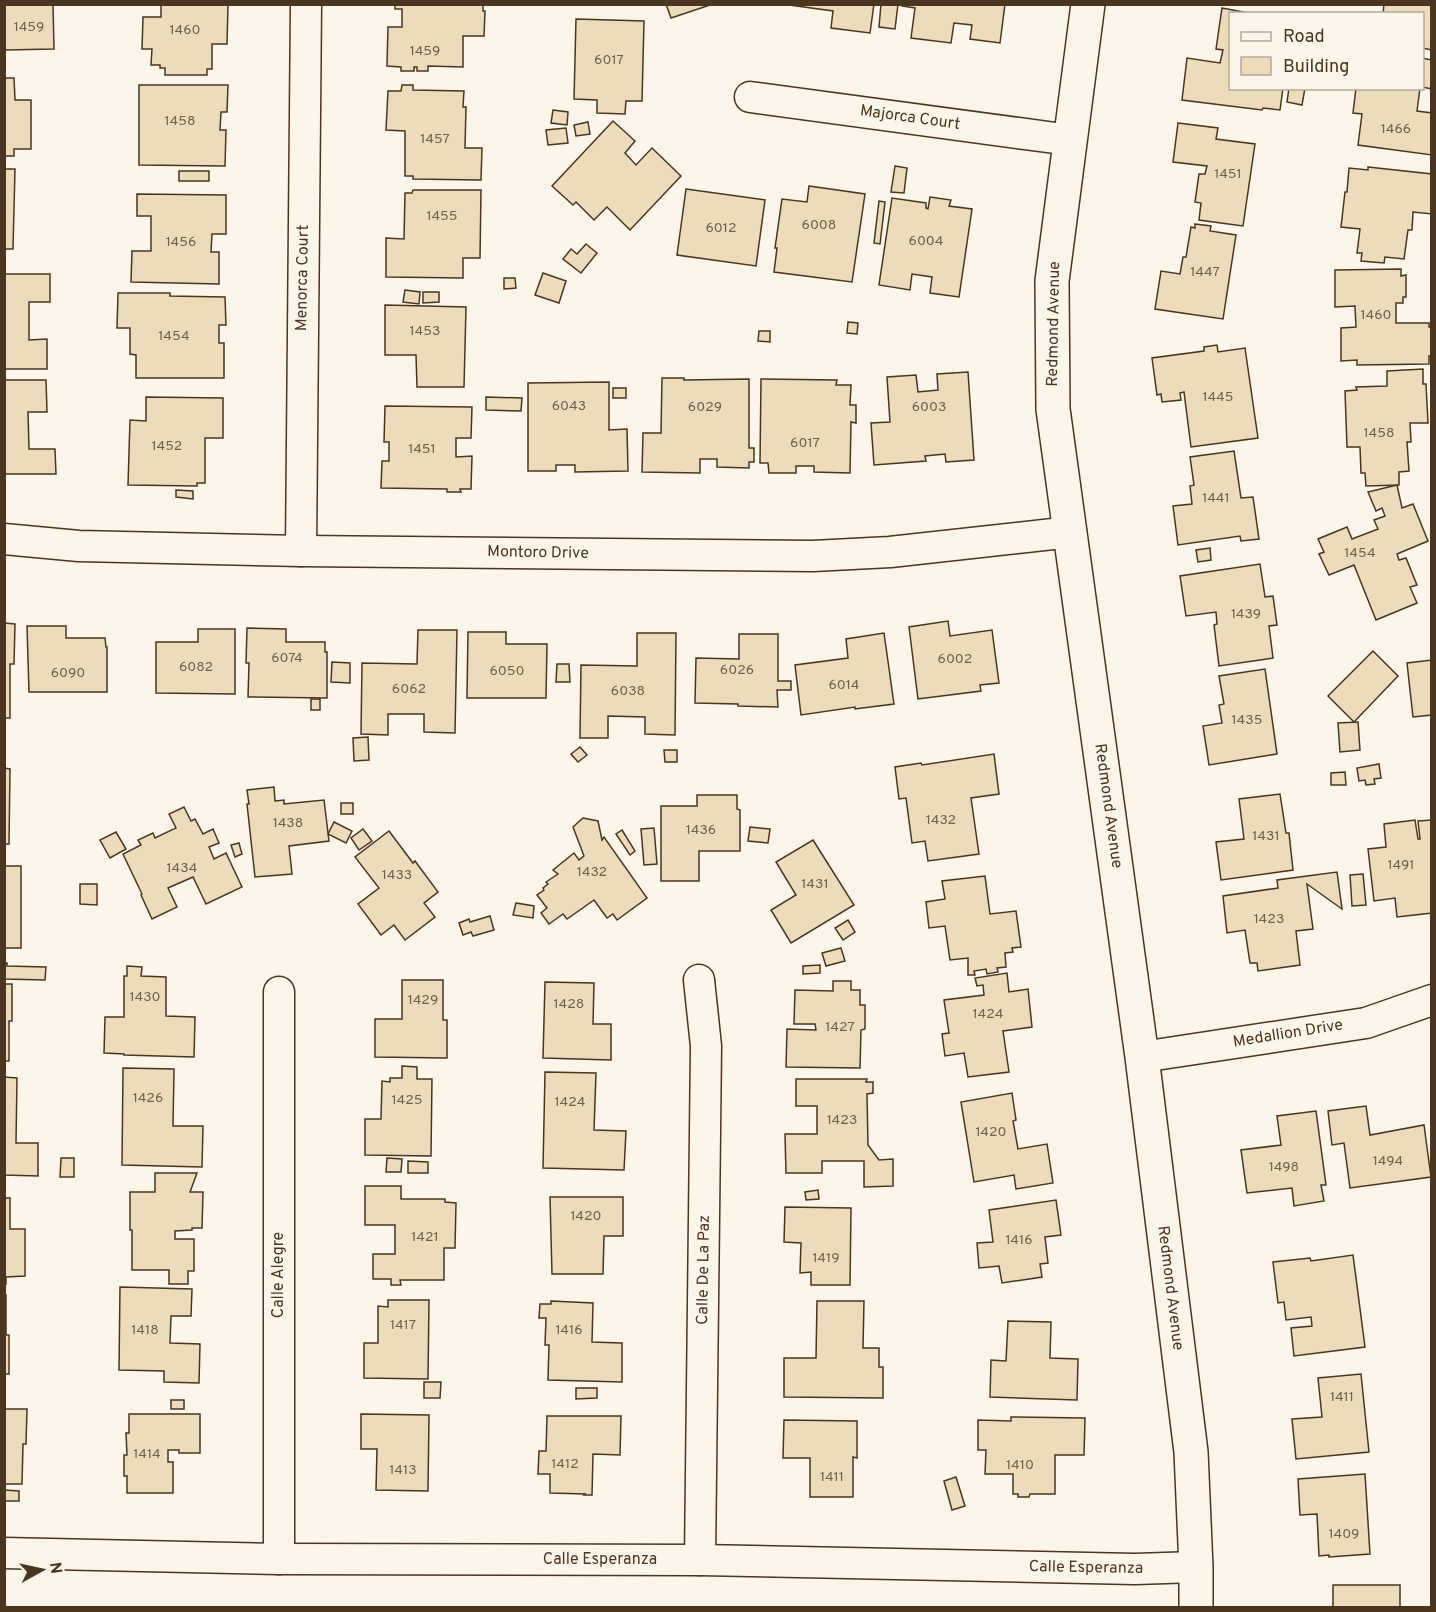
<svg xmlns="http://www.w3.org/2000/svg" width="1436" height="1612" viewBox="0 0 1436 1612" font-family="Overpass,sans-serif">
<rect width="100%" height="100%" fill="#fbf6e9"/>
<g fill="#ecdcbc" stroke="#4a3520" stroke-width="1.5">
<path d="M4 4H53L54 49 4 50Z"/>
<path d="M161 4H228L227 44H212V69H207V75H165V68H160V65H151L152 49H142L143 17H161Z"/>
<path d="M395 4H483V11H485L484 36H463V67L428 66V71H417V67H414V71H401V67L387 66 388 27H402V9H395Z"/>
<path d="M666 4H713L671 18Z"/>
<path d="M874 4 870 33 831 28 833 11 789 5Z"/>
<path d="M881 4H898L895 29 879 27Z"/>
<path d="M903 4H1005L1000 43 970 39 972 25 954 23 951 43 911 38 915 8 902 6Z"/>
<path d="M1384 4H1432V50L1422 48V14H1383Z"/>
<path d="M1222 8 1254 14H1230V88H1283L1280 110 1263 108 1262 110 1182 100 1187 58 1220 63 1223 50 1216 49Z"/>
<path d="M576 19 644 21 642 101H626L625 114 597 113V100L574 99Z"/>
<path d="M1422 58 1432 60V89L1422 87Z"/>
<path d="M4 78H14L15 100H31V149H14V156H4Z"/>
<path d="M139 85H228L227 112H221L220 130H226L225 166 139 165Z"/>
<path d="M402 85H413V90L464 91 463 107H466L465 148H482L481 180 413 179V176H405V131L386 130 388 91H401Z"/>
<path d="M1289 88H1305L1302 105 1287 102Z"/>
<path d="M1356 88H1420L1417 111 1432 113V155L1358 145 1362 114 1353 113Z"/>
<path d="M553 110 568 112 567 125 551 123Z"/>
<path d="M613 121 635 141 625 153 636 165 652 148 681 176 630 230 607 207 594 220 576 202 573 205 552 186Z"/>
<path d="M588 122 590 134 576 136 574 125Z"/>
<path d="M1178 123 1218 128 1216 139 1255 144 1243 226 1199 220 1201 203 1195 202 1199 174H1205L1207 166 1173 162Z"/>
<path d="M566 128 568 143 548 145 546 130Z"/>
<path d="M895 166 907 168 904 193 891 192Z"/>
<path d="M1368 167 1432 174V214L1413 212 1412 230H1408L1404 259 1385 257 1384 263 1361 261 1362 253H1357L1360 229 1341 227 1345 192H1347L1349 168 1368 170Z"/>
<path d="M4 169H15L13 249H4Z"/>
<rect x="179" y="171" width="30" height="10"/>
<path d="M809 186 865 194 852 282 774 272 777 248H775L782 199 807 202Z"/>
<path d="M686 189 765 200 756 266 677 255Z"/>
<path d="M413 190H481L480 258H463V278L386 277V238L404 239 405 193H412Z"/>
<path d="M137 194 226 195V234H212L211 252H219V284L131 282 132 251H151V216H137Z"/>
<path d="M930 197 951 200 949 206 972 209 959 297 930 293 932 277 912 274 910 290 879 285 892 198 926 203V208L928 209Z"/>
<path d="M879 201 885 202 880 244 874 243Z"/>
<path d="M1195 224 1211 226 1210 231 1236 235 1223 319 1155 309 1161 271 1180 274 1183 257H1186L1191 227 1195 228Z"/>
<path d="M586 244 597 253 581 273 563 259 571 249 577 254Z"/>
<path d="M1401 269V276L1406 275V297H1403V303H1396V323H1429V327H1432V356H1429V364L1357 365V360L1341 361V328L1356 327 1355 306 1335 307V270Z"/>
<path d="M543 273 566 281 559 303 535 295Z"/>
<path d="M4 274H50V302H29V340L47 339V369H4Z"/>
<path d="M504 278H515L516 288 504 289Z"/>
<path d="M405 290 420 292 419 304 403 302Z"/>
<path d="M423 292H439V302L423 303Z"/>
<path d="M118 293H170V296L225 297 226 325H219V343H224V378H136V355L130 354V328H117Z"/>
<path d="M385 305 466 307 464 387H417L416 355H385Z"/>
<path d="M848 322 858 323 857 334 847 333Z"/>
<path d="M759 331H770V342L758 341Z"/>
<path d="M1217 345 1218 352 1245 348 1258 438 1191 447 1184 392 1180 393 1181 400 1162 402 1161 394 1157 395 1152 358 1204 351V347Z"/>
<path d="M1423 369V384H1426L1428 423H1410L1411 442H1407L1409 471 1399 472V485L1366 486 1365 473H1361L1360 447H1347L1345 391 1357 390 1356 387 1387 386V371Z"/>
<path d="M968 372 974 460 946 462 945 454 925 456 926 461 874 465 871 423 890 422 887 377 916 375 918 392 938 390 937 374Z"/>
<path d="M662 378H684V380L749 379V448H754V462H749V468L717 467V459H700V473L642 472 643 433H661Z"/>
<path d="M761 379 837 380 836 385H851L850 405H856V423L851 422 850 473 814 472V466H796V473H769L768 463H760Z"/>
<path d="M4 380H46L47 412H28L29 449H55L56 474H4Z"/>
<path d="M609 382V430L627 429 628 471 575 472V465H556V471H528V383Z"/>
<rect x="613" y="388" width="13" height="10"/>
<path d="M146 397 223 398V438H205V483H197V486L128 485 130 420 146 421Z"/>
<path d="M486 397 522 398 521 411 486 410Z"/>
<path d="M385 406 472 407 471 438H456V457L472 456 471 489H460L461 492H447V489L381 488 382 461H389V442H384Z"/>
<path d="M1234 451 1241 498 1253 497 1259 539 1241 541 1240 536 1178 545 1173 506 1192 504 1190 486 1194 485 1190 457Z"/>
<path d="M1397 485 1402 508 1413 504 1428 541 1397 554 1399 560 1406 558 1417 585 1410 587 1417 603 1376 620 1354 565 1329 575 1319 554 1324 552 1318 539 1347 527 1352 539 1378 529 1374 520 1385 516 1382 508 1376 511 1368 492Z"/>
<path d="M176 490 193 491V499L176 497Z"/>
<path d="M1210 548 1211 560 1198 562 1196 550Z"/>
<path d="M1260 564 1265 597 1273 596 1277 625 1269 626 1273 658 1219 666 1214 625 1217 624 1216 612 1186 616 1180 576Z"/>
<path d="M948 621 950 636 992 630 999 683 980 685 981 691 918 699 909 627Z"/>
<path d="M4 623 15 624 14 664H10V718H4Z"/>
<path d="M27 626H66V638H105L106 647H107V692H29Z"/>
<path d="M247 628 286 629V642H325V652H327V698L248 697 249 663H246Z"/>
<path d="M198 629H235V694L156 693V642H198Z"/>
<path d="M418 630H457L455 733 424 732V714H388V735L361 734 362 663 417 664Z"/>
<path d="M468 632H506V644H547L546 698H467Z"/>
<path d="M637 633H676L675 735 645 734V717L608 716V738H580L581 665 637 666Z"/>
<path d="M884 633 894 704 855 709V707L801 715 795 665 848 658 846 639Z"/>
<path d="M739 634H778V681H791V690H777L778 707 738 706V704L695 703 696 658 739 659Z"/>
<path d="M1373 651 1398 676 1354 722 1328 696Z"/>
<path d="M1432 660V715L1413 717 1407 663Z"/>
<path d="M332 662 350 663V683L331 682Z"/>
<path d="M557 664H569L570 682H556Z"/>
<path d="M1265 669 1277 754 1209 765 1203 726 1222 723 1219 705 1224 704 1219 676Z"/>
<rect x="311" y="699" width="9" height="11"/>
<path d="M1358 722 1360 750 1340 752 1338 723Z"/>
<path d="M368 737 369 760 354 761 353 738Z"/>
<path d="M580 747 587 755 578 762 571 754Z"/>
<path d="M664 750H677V762H665Z"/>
<path d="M994 754 999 794 971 798 979 854 928 861 925 841 912 843 906 798 899 799 895 767 921 763 922 765Z"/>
<path d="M1379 764 1381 778 1374 779 1375 784 1366 785 1365 780 1359 781 1357 768Z"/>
<path d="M4 768 10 769 9 844H4Z"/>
<path d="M1345 772 1346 785H1331V773Z"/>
<path d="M274 787 275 801 284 800V804L324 800 329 841 289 846 292 874 255 877 247 804H249L247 790Z"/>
<path d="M1280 794 1286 833H1289L1293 870 1221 880 1216 842 1244 839 1239 799Z"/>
<path d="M697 795H737V809L740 810V851H699V881H661V806H697Z"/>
<rect x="341" y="803" width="12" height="11"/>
<path d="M184 807 191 821 195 819 203 834 213 829 219 843 209 847 214 859 226 853 242 887 206 904 193 877 168 888 177 907 152 919 141 895 142 894 123 854 141 845 138 840 153 833 155 838 176 828 169 814Z"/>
<path d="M583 818 598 821 602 840 604 837 647 898 617 920 613 914 607 918 594 900 567 919 563 914 549 924 541 913 547 908 537 895 544 890 543 888 548 884 546 882 558 874 553 870 574 853 579 860 584 856 573 827Z"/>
<path d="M1415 820 1418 839H1420L1418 821 1432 820V913L1397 917 1395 898 1374 901 1368 849 1386 847 1384 824Z"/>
<path d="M334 822 352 831 346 843 328 834Z"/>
<path d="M750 827 770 829 768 843 748 841Z"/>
<path d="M654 828 657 864 644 865 641 829Z"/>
<path d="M363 829 372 841 359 850 351 838Z"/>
<path d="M622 830 635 851 630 855 616 834Z"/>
<path d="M389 831 413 863 415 861 438 892 424 903 435 917 405 940 394 925 381 935 358 904 379 888 355 857Z"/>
<path d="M116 832 126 849 110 858 100 840Z"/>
<path d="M813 840 854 905 791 943 771 910 796 895 776 862Z"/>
<path d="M239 843 242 854 235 857 231 845Z"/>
<rect x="4" y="866" width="17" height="82"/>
<path d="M1337 872 1342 909 1307 884 1313 929 1296 931 1300 965 1258 971 1257 963H1250L1245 930 1227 933 1223 896 1278 888 1277 880Z"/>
<path d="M1363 874 1366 905 1352 906 1350 875Z"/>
<path d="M985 876 990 914 1016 911 1021 947 1012 948 1013 952 1005 953 1006 967 997 968 998 972 987 974 986 969 974 971 975 975H968V958L950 960 945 926 929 928 926 902 945 899 942 881Z"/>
<path d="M80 884H97V905L80 904Z"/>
<path d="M516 903 534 906 533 918 513 915Z"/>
<path d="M490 916 494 930 473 936 471 932 463 935 459 923 469 919 470 922Z"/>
<path d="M848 920 855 932 843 940 835 928Z"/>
<path d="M841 948 845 961 826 966 822 953Z"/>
<path d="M4 963H7V966L46 967 45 980 4 979Z"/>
<path d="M820 965V973L803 974V966Z"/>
<path d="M127 966 142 967 141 976 166 977V1016L195 1017 194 1057 124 1055V1054L104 1053 105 1017H124V976H127Z"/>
<path d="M1007 973 1009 992 1028 989 1032 1027 1003 1031 1009 1072 968 1077 964 1053 945 1056 942 1034 949 1033 944 1000 984 995 983 985 977 986 975 978Z"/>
<path d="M402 980H443V1020H447V1058L375 1057V1019H402Z"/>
<path d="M833 981H851V990H860V1005H865V1029L861 1030 860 1068 786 1067 787 1029 816 1030 815 1024H794L795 990 833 991Z"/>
<path d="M545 982 594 983 593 1024H611V1060L543 1058Z"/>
<path d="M4 984H12V1021H9V1061H4Z"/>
<path d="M402 1066 417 1067V1079H432L431 1156 365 1155V1119H381L382 1081 390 1082V1078H402Z"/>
<path d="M123 1068 174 1069 173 1126H203L202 1167 122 1165Z"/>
<path d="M545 1072 596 1073 594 1130 626 1131 624 1170 543 1168Z"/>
<path d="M4 1077 17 1078 16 1143H38V1176L4 1175Z"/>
<path d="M796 1079H867L866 1082H873V1093L867 1094 868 1145 879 1160 893 1159V1186L864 1187V1161H822V1173H786L785 1134H817V1106H796Z"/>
<path d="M1012 1093 1016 1120 1013 1121 1018 1149 1047 1144 1053 1183 1016 1189 1014 1175 974 1182 961 1102Z"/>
<path d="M1366 1106 1370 1135 1424 1125 1431 1177 1350 1188 1344 1143 1332 1145 1328 1111Z"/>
<path d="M1316 1111 1326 1185H1321L1324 1201 1294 1206 1292 1188 1247 1193 1241 1150 1281 1145 1277 1116Z"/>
<path d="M61 1158H74V1177H60Z"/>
<path d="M387 1158 402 1159 401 1172H386Z"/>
<path d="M408 1161 428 1162V1173H408Z"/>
<path d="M155 1173H197L190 1192H203L202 1228H192V1230L175 1231V1239H194V1271H188V1284H169V1270H132V1230H130V1192H155Z"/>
<path d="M365 1186H401V1199H445V1202L456 1203 455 1248H444V1280H400L401 1285H391V1279H373V1254H395V1225H365Z"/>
<path d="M818 1190 819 1199 806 1200 805 1192Z"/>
<path d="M550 1197H623V1236H604L603 1274H552Z"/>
<path d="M4 1198H10V1229H25V1276L6 1277V1284H4Z"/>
<path d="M1056 1200 1061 1235 1045 1237 1048 1263 1040 1264 1042 1277 1002 1283 999 1266 979 1268 977 1243 993 1242 989 1210Z"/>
<path d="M785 1207 851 1208 850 1285H811V1272L800 1273 801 1243 784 1242Z"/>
<path d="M1353 1255 1365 1347 1294 1356 1291 1328 1312 1326 1311 1317 1286 1320 1284 1302 1278 1303 1273 1262 1310 1258 1311 1261Z"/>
<path d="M120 1287 192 1289 191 1316H171L170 1343 200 1344 199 1383 164 1382V1371L119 1370Z"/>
<path d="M4 1295H6V1335H9V1374H4Z"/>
<path d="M388 1300H429L428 1379 364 1378V1343H378V1306L388 1307Z"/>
<path d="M551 1301 593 1303 592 1342 622 1343V1382L548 1380 549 1345H545L546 1318H539L540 1304H551Z"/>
<path d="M817 1301H864L863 1348H879V1367H883V1398L784 1397V1358H816Z"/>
<path d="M1008 1321 1051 1322 1050 1358 1078 1359 1077 1400 990 1397 991 1360 1006 1361Z"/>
<path d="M1361 1374 1369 1452 1296 1459 1292 1419 1322 1417 1318 1378Z"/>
<path d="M424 1382H441L440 1398H424Z"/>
<path d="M576 1388H597V1398L576 1399Z"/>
<rect x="171" y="1400" width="13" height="9"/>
<path d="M4 1409H27L26 1444H23L22 1484H4Z"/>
<path d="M129 1414H200V1453H179V1450H168V1462H173V1493H127V1476H124V1455H127L126 1433H129Z"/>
<path d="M361 1414 429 1415 428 1491 376 1490 377 1449H361Z"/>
<path d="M547 1416H621L620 1455 593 1454 592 1495H584L585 1494 550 1493V1474H538L539 1451H546Z"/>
<path d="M1011 1417 1085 1418 1084 1455H1055V1494H1030L1029 1497H1018V1494H1013V1474H985L986 1450H978V1420L1011 1421Z"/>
<path d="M784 1420 857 1421V1458L853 1457V1497H810V1458H783Z"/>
<path d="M1365 1474 1370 1554 1329 1557V1555L1319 1556 1317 1514 1300 1515 1298 1479Z"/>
<path d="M956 1477 965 1506 952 1510 944 1481Z"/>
<path d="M4 1490 19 1491V1501H4Z"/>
<rect x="1333" y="1585" width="67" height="23"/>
</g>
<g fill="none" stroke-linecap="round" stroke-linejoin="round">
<defs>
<g id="street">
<path d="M750 97 1070 140"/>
<path d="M4 539 79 546 301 551 813 556 890 552 1071 532"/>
<path d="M301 551 306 4"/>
<path d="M699 980 706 1046 700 1560"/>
<path d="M279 992V1559"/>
<path d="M1142 1057 1366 1023 1432 1000"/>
<path d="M4 1553 279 1559 700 1560 1135 1569 1196 1567"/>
</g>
<path id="secondary" d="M1088 4 1052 281 1053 409 1142 1057 1191 1452 1196 1567V1608"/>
</defs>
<use href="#street" stroke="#4a3520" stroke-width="33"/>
<use href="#secondary" stroke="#4a3520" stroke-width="36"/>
<use href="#street" stroke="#fbf6e9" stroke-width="30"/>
<use href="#secondary" stroke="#fbf6e9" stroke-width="33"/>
</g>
<g text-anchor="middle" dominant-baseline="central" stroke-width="4.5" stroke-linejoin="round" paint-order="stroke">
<g font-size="14" fill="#725f47">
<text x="29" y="27">1459</text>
<text x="185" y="30">1460</text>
<text x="425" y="51">1459</text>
<text x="609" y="60">6017</text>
<text x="180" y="121">1458</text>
<text x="1396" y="129">1466</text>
<text x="435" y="139">1457</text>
<text x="1228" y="174">1451</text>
<text x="442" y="216">1455</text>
<text x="819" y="225">6008</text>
<text x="721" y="228">6012</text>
<text x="926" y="241">6004</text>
<text x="181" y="242">1456</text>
<text x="1205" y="272">1447</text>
<text x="1376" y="315">1460</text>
<text x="425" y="331">1453</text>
<text x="174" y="336">1454</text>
<text x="1218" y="397">1445</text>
<text x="569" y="406">6043</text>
<text x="705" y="407">6029</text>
<text x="929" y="407">6003</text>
<text x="1379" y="433">1458</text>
<text x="805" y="443">6017</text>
<text x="167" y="446">1452</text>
<text x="422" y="449">1451</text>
<text x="1216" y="498">1441</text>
<text x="1360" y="553">1454</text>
<text x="1246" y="614">1439</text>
<text x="287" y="658">6074</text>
<text x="955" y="659">6002</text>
<text x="196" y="667">6082</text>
<text x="737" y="670">6026</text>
<text x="507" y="671">6050</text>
<text x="68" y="673">6090</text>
<text x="844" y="685">6014</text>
<text x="409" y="689">6062</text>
<text x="628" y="691">6038</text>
<text x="1247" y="720">1435</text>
<text x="941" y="820">1432</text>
<text x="288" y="823">1438</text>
<text x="701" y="830">1436</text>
<text x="1266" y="836">1431</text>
<text x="1401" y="865">1491</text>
<text x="182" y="868">1434</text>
<text x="592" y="872">1432</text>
<text x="397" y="875">1433</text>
<text x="815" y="884">1431</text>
<text x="1269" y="919">1423</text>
<text x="145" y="997">1430</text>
<text x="423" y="1000">1429</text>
<text x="569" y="1004">1428</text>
<text x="988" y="1014">1424</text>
<text x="840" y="1027">1427</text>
<text x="148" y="1098">1426</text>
<text x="407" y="1100">1425</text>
<text x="570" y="1102">1424</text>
<text x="842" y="1120">1423</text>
<text x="991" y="1132">1420</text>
<text x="1388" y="1161">1494</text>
<text x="1284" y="1167">1498</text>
<text x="586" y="1216">1420</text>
<text x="425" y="1237">1421</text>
<text x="1019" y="1240">1416</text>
<text x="826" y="1258">1419</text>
<text x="403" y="1325">1417</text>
<text x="145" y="1330">1418</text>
<text x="569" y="1330">1416</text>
<text x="1342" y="1397">1411</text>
<text x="147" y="1454">1414</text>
<text x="565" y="1464">1412</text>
<text x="1020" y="1465">1410</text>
<text x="403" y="1470">1413</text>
<text x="832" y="1477">1411</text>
<text x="1344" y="1534">1409</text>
</g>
<g font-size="16" fill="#4a3520" stroke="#fbf6e9">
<text transform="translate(910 118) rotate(8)">Majorca Court</text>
<text transform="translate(303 278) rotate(-89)">Menorca Court</text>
<text transform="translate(1054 324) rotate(-89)">Redmond Avenue</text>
<text transform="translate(538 553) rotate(1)">Montoro Drive</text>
<text transform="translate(1108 806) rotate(82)">Redmond Avenue</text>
<text transform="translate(1288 1034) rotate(-9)">Medallion Drive</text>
<text transform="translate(704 1270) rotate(-89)">Calle De La Paz</text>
<text transform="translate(279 1275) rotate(-90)">Calle Alegre</text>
<text transform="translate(1170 1288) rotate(83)">Redmond Avenue</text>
<text x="600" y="1560">Calle Esperanza</text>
<text transform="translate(1086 1568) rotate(1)">Calle Esperanza</text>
</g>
</g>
<rect width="1436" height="1612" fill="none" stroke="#4a3520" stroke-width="12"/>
<rect x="1229" y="12" width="195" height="78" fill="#fbf6e9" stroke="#b4a999" stroke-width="1.5"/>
<rect x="1241" y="32" width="30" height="9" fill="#fbf6e9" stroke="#b4a999" stroke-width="1.5"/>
<text x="1283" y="42" font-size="18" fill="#4a3520">Road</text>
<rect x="1241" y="57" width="30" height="18" fill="#ecdcbc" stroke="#b4a999" stroke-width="1.5"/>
<text x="1283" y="72" font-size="18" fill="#4a3520">Building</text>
<g transform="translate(42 1570) rotate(82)" stroke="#fbf6e9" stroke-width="4.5" paint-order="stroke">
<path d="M0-4.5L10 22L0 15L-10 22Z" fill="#4a3520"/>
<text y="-9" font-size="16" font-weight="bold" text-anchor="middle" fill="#4a3520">N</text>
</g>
</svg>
